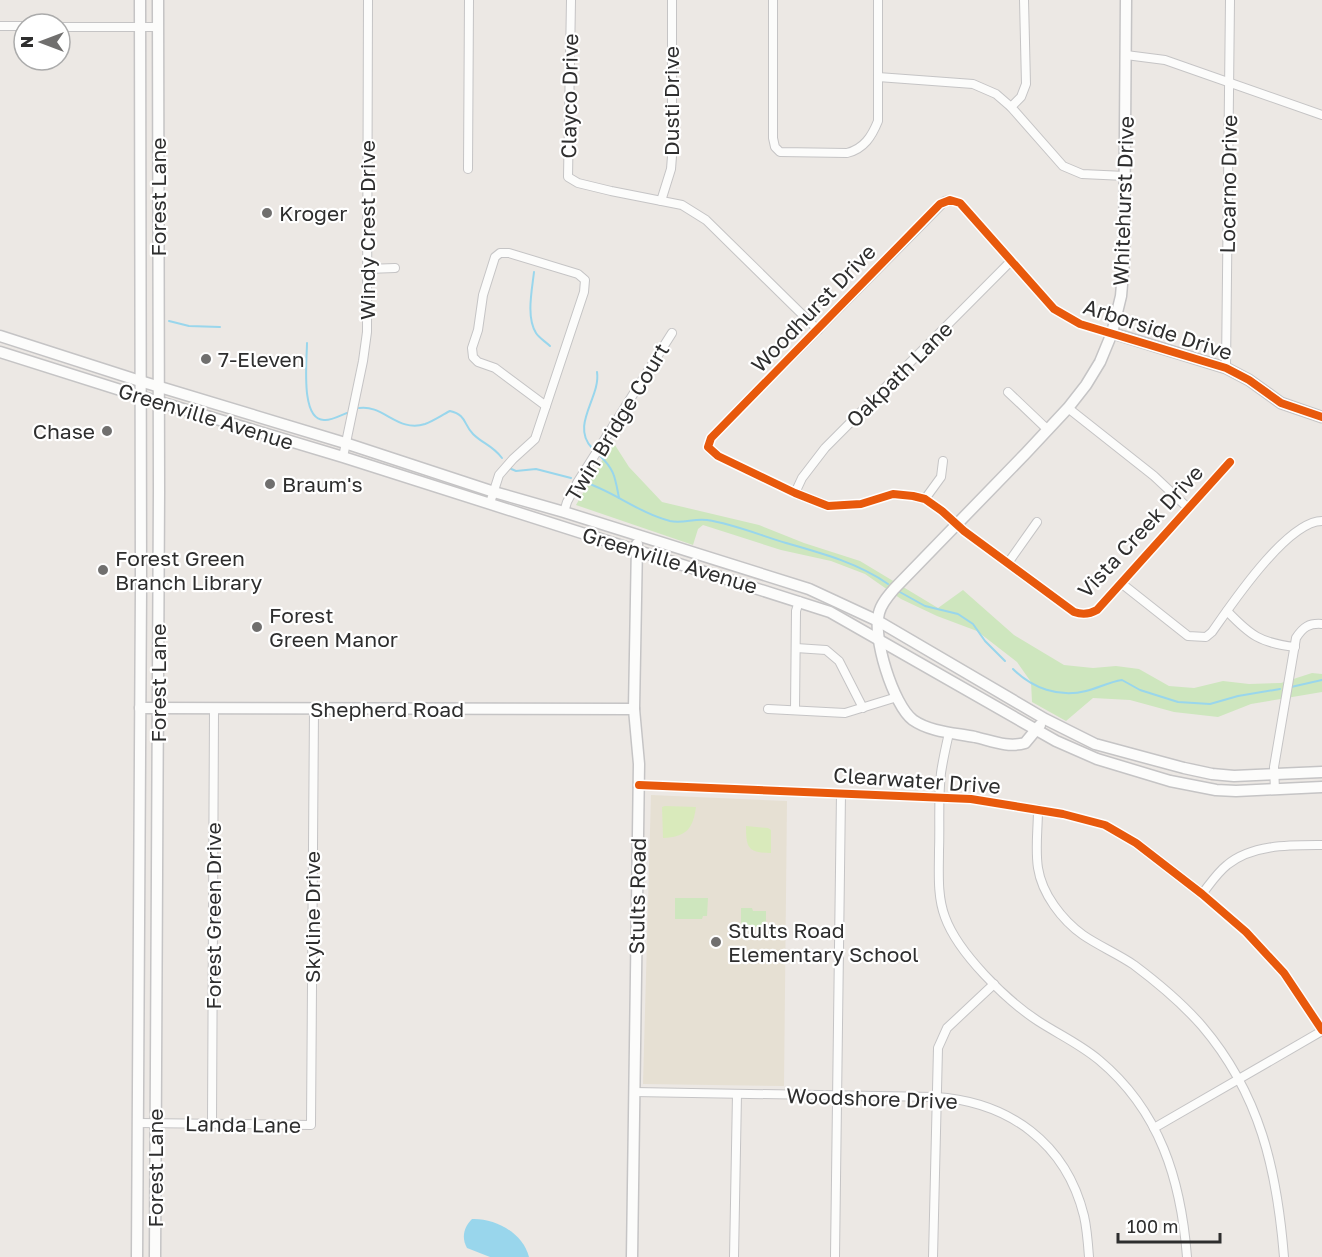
<svg xmlns="http://www.w3.org/2000/svg" width="1322" height="1257" viewBox="0 0 1322 1257" font-family="'Golos Text',sans-serif">
<rect width="100%" height="100%" fill="#ece8e4"/>
<path fill="#e6e0d3" d="M651 795 787 801 784 1086 643 1084Z"/>
<g fill="#cee6be">
<path d="M613 442 629 467 662 502 759 525 804 543 860 561 938 608 963 590 1014 635 1064 665 1093 668 1116 666 1139 669 1169 686 1194 688 1223 681 1249 684 1281 683 1312 673 1322 674V692L1251 704 1218 717 1174 712 1130 700 1093 698 1066 721 1032 702 1031 682 1017 662 977 631 937 616 901 599 865 574 831 561 781 550 703 525 698 529 693 545 576 505Z"/>
<path d="M675 898H708L707 916H703L702 919H675Z"/>
<path d="M741 908H752L753 911H766V927H741Z"/>
</g>
<g fill="#d9eabb">
<path d="M665 806 696 807C693 829 686 837 663 838L662 807Z"/>
<path d="M746 826 768 828 771 830V853C748 853 746 848 746 826Z"/>
</g>
<path fill="#99d6ec" d="M472 1219C495 1218 523 1233 529 1257H490L467 1248C461 1237 464 1227 472 1219Z"/>
<g fill="none" stroke-linecap="round" stroke-linejoin="round">
<g stroke="#99d6ec" stroke-width="2">
<path d="M534 272C532 290 526 317 536 333 539 338 546 342 550 346"/>
<path d="M169 321 189 326 220 327"/>
<path d="M307 343C307 360 300 420 324 420 331 421 341 415 347 413"/>
<path d="M359 408C383 404 398 433 425 424 433 421 442 415 450 411 467 415 463 424 473 434 483 444 492 445 502 458"/>
<path d="M592 448C570 425 601 397 597 372"/>
<path d="M600 456C615 470 615 478 619 498"/>
<path d="M509 468 516 471 536 469 571 478"/>
<path d="M582 481C613 491 639 513 670 521 683 524 694 518 707 520 734 524 759 535 786 543 821 553 858 563 888 584"/>
<path d="M898 591 925 606 958 614 973 624 985 641 1005 661"/>
<path d="M1013 669C1032 688 1059 698 1086 691 1098 688 1109 682 1122 680L1140 690 1178 702 1210 704 1238 696 1280 689"/>
<path d="M1291 687 1322 680"/>
</g>
<defs>
<g id="street">
<path d="M571 0 568 177 578 183 611 191 682 205 706 220 818 330"/>
<path d="M773 0V138L775 147 780 152 847 153C864 149 872 136 878 121V0"/>
<path d="M0 26H24"/>
<path d="M60 27H158"/>
<path d="M1126 55 1165 60 1322 115"/>
<path d="M878 77 973 84 996 94 1011 107 1063 166 1082 174 1125 176"/>
<path d="M1011 107 1021 97 1026 84 1024 0"/>
<path d="M468 169 469 0"/>
<path d="M661 201 671 169 672 156V0"/>
<path d="M500 253H509L578 274 585 280 584 292 546 406 495 368 478 362 473 357 472 348 478 330 483 295 495 257Z"/>
<path d="M367 269 395 268"/>
<path d="M1112 333 1080 324 1054 309 960 203 950 200 945 201 711 438 708 447 718 456 795 493 828 506 861 504 893 494 913 496 925 499 942 511 964 531 1074 612C1083 615 1090 614 1097 610L1230 462"/>
<path d="M1226 368 1230 0"/>
<path d="M1008 392 1048 430"/>
<path d="M1068 408 1154 476 1188 508"/>
<path d="M343 457 363 361 367 332 368 0"/>
<path d="M795 493 802 478 825 448 1011 261"/>
<path d="M925 499 941 477 943 461"/>
<path d="M490 503 499 475 513 459 535 439 546 406"/>
<path d="M564 512 567 502 577 483 672 333"/>
<path d="M1008 563 1037 522"/>
<path d="M1121 583 1188 636 1206 637 1212 632C1231 605 1287 521 1322 521"/>
<path d="M1227 611C1250 635 1260 643 1295 647"/>
<path d="M796 648 826 650 839 661 863 708"/>
<path d="M768 709 845 713 897 697"/>
<path d="M795 710 796 611 799 601"/>
<path d="M949 733C946 746 943 759 941 773 938 798 940 824 939 850 939 872 937 896 945 917 958 953 1006 1000 1038 1021 1058 1034 1080 1044 1099 1060 1160 1111 1181 1180 1187 1257"/>
<path d="M639 785 971 799 1063 814 1105 825 1136 843 1202 894 1246 932 1284 973 1322 1030"/>
<path d="M1275 790 1274 767 1296 638C1303 627 1309 623 1322 624"/>
<path d="M1038 809C1038 829 1035 849 1038 868 1042 894 1062 920 1083 935 1099 946 1118 954 1134 965 1158 983 1182 1003 1202 1026 1260 1094 1277 1170 1284 1257"/>
<path d="M1202 894C1210 884 1217 873 1227 865 1252 844 1291 845 1322 845"/>
<path d="M634 1092 936 1097C1009 1102 1066 1143 1084 1216 1087 1229 1088 1243 1089 1257"/>
<path d="M138 1123 311 1125 314 709"/>
<path d="M212 1124 214 709"/>
<path d="M1154 1128 1322 1031"/>
<path d="M734 1257 737 1094"/>
<path d="M835 1257 841 793"/>
<path d="M933 1257 938 1048 947 1028 994 984"/>
</g>
<g id="secondary">
<path d="M1112 333 1226 368 1249 380 1281 403 1322 417"/>
<path d="M0 336 140 381 345 443 494 492 564 512 809 589 878 621 1045 719 1095 744 1184 768 1212 774 1234 776 1322 772"/>
<path d="M0 352 133 394 343 457 830 612 1056 741 1097 759 1170 781 1216 790 1236 791 1322 787"/>
<path d="M140 708 634 709"/>
<path d="M1040 725 1025 743C1008 748 992 741 975 737 955 733 930 732 913 720 893 705 872 636 879 613 881 604 888 596 894 589L1026 453 1068 408 1086 385 1100 362 1112 333 1121 296 1124 261 1126 0"/>
<path d="M137 1257 141 588 140 0"/>
<path d="M155 1257 159 491 158 0"/>
<path d="M632 1257 639 764 634 709 637 544"/>
</g>
</defs>
<use href="#street" stroke="#c5c4c5" stroke-width="10"/>
<use href="#secondary" stroke="#c5c4c5" stroke-width="13"/>
<use href="#street" stroke="#fcfcfb" stroke-width="8"/>
<use href="#secondary" stroke="#fcfcfb" stroke-width="10"/>
<defs>
<g id="cycleway">
<path d="M1230 462 1097 610C1090 614 1083 615 1074 612L964 531 942 511 925 499 913 496 893 494 861 504 828 506 795 493 718 456 708 447 711 438 940 204 950 200 960 203 1054 309 1080 324 1226 368 1249 380 1281 403 1322 417"/>
<path d="M639 785 971 799 1063 814 1105 825 1136 843 1202 894 1246 932 1284 973 1322 1030"/>
</g>
</defs>
<use href="#cycleway" stroke="#fff" stroke-width="11"/>
<use href="#cycleway" stroke="#e8590c" stroke-width="8"/>
</g>
<g fill="#706f6e" stroke="#fff" stroke-width="2">
<circle cx="267" cy="213" r="6"/>
<circle cx="206" cy="359" r="6"/>
<circle cx="107" cy="431" r="6"/>
<circle cx="270" cy="484" r="6"/>
<circle cx="103" cy="570" r="6"/>
<circle cx="257" cy="627" r="6"/>
<circle cx="716" cy="942" r="6"/>
</g>
<g text-anchor="middle" dominant-baseline="central" stroke-width="4.5" stroke-linejoin="round" paint-order="stroke">
<g font-size="21" fill="#2e2e2e" stroke="#fff">
<text transform="translate(569 96) rotate(-89)">Clayco Drive</text>
<text transform="translate(671 101) rotate(-90)">Dusti Drive</text>
<text transform="translate(1228 184) rotate(-89)">Locarno Drive</text>
<text transform="translate(158 197) rotate(-90)">Forest Lane</text>
<text transform="translate(1123 201) rotate(-88)">Whitehurst Drive</text>
<text transform="translate(367 230) rotate(-90)">Windy Crest Drive</text>
<text transform="translate(813 308) rotate(-46)">Woodhurst Drive</text>
<text transform="translate(1158 329) rotate(18)">Arborside Drive</text>
<text transform="translate(899 374) rotate(-45)">Oakpath Lane</text>
<text transform="translate(206 416) rotate(17)">Greenville Avenue</text>
<text transform="translate(617 422) rotate(-59)">Twin Bridge Court</text>
<text transform="translate(1140 531) rotate(-47)">Vista Creek Drive</text>
<text transform="translate(670 560) rotate(17)">Greenville Avenue</text>
<text transform="translate(158 683) rotate(-90)">Forest Lane</text>
<text x="387" y="709">Shepherd Road</text>
<text transform="translate(917 780) rotate(4)">Clearwater Drive</text>
<text transform="translate(637 896) rotate(-89)">Stults Road</text>
<text transform="translate(213 916) rotate(-90)">Forest Green Drive</text>
<text transform="translate(312 917) rotate(-90)">Skyline Drive</text>
<text transform="translate(872 1098) rotate(2)">Woodshore Drive</text>
<text transform="translate(243 1124) rotate(1)">Landa Lane</text>
<text transform="translate(155 1168) rotate(-90)">Forest Lane</text>
</g>
<g font-size="21" fill="#2e2e2e" stroke="#fff" text-anchor="start">
<text x="279" y="213">Kroger</text>
<text x="218" y="359">7-Eleven</text>
<text x="95" y="431" text-anchor="end">Chase</text>
<text x="282" y="484">Braum's</text>
<text x="115" y="558">Forest Green<tspan x="115" dy="24">Branch Library</tspan></text>
<text x="269" y="615">Forest<tspan x="269" dy="24">Green Manor</tspan></text>
<text x="728" y="930">Stults Road<tspan x="728" dy="24">Elementary School</tspan></text>
</g>
</g>
<g transform="translate(42 42) rotate(270)"><circle r="28" fill="#ffffff" stroke="#ababab" stroke-width="1.5"/>
<path d="M0-4.5L10 22L0 15L-10 22Z" fill="#706f6e"/>
<text y="-9" font-size="16" font-weight="bold" text-anchor="middle" fill="#2e2e2e">N</text>
</g>
<path d="M1118 1233v9h102v-9" fill="none" stroke="#2e2e2e" stroke-width="3"/>
<text x="1127" y="1233" font-size="18" fill="#2e2e2e" stroke="#ffffff" stroke-width="4.5" paint-order="stroke">100 m</text>
</svg>
